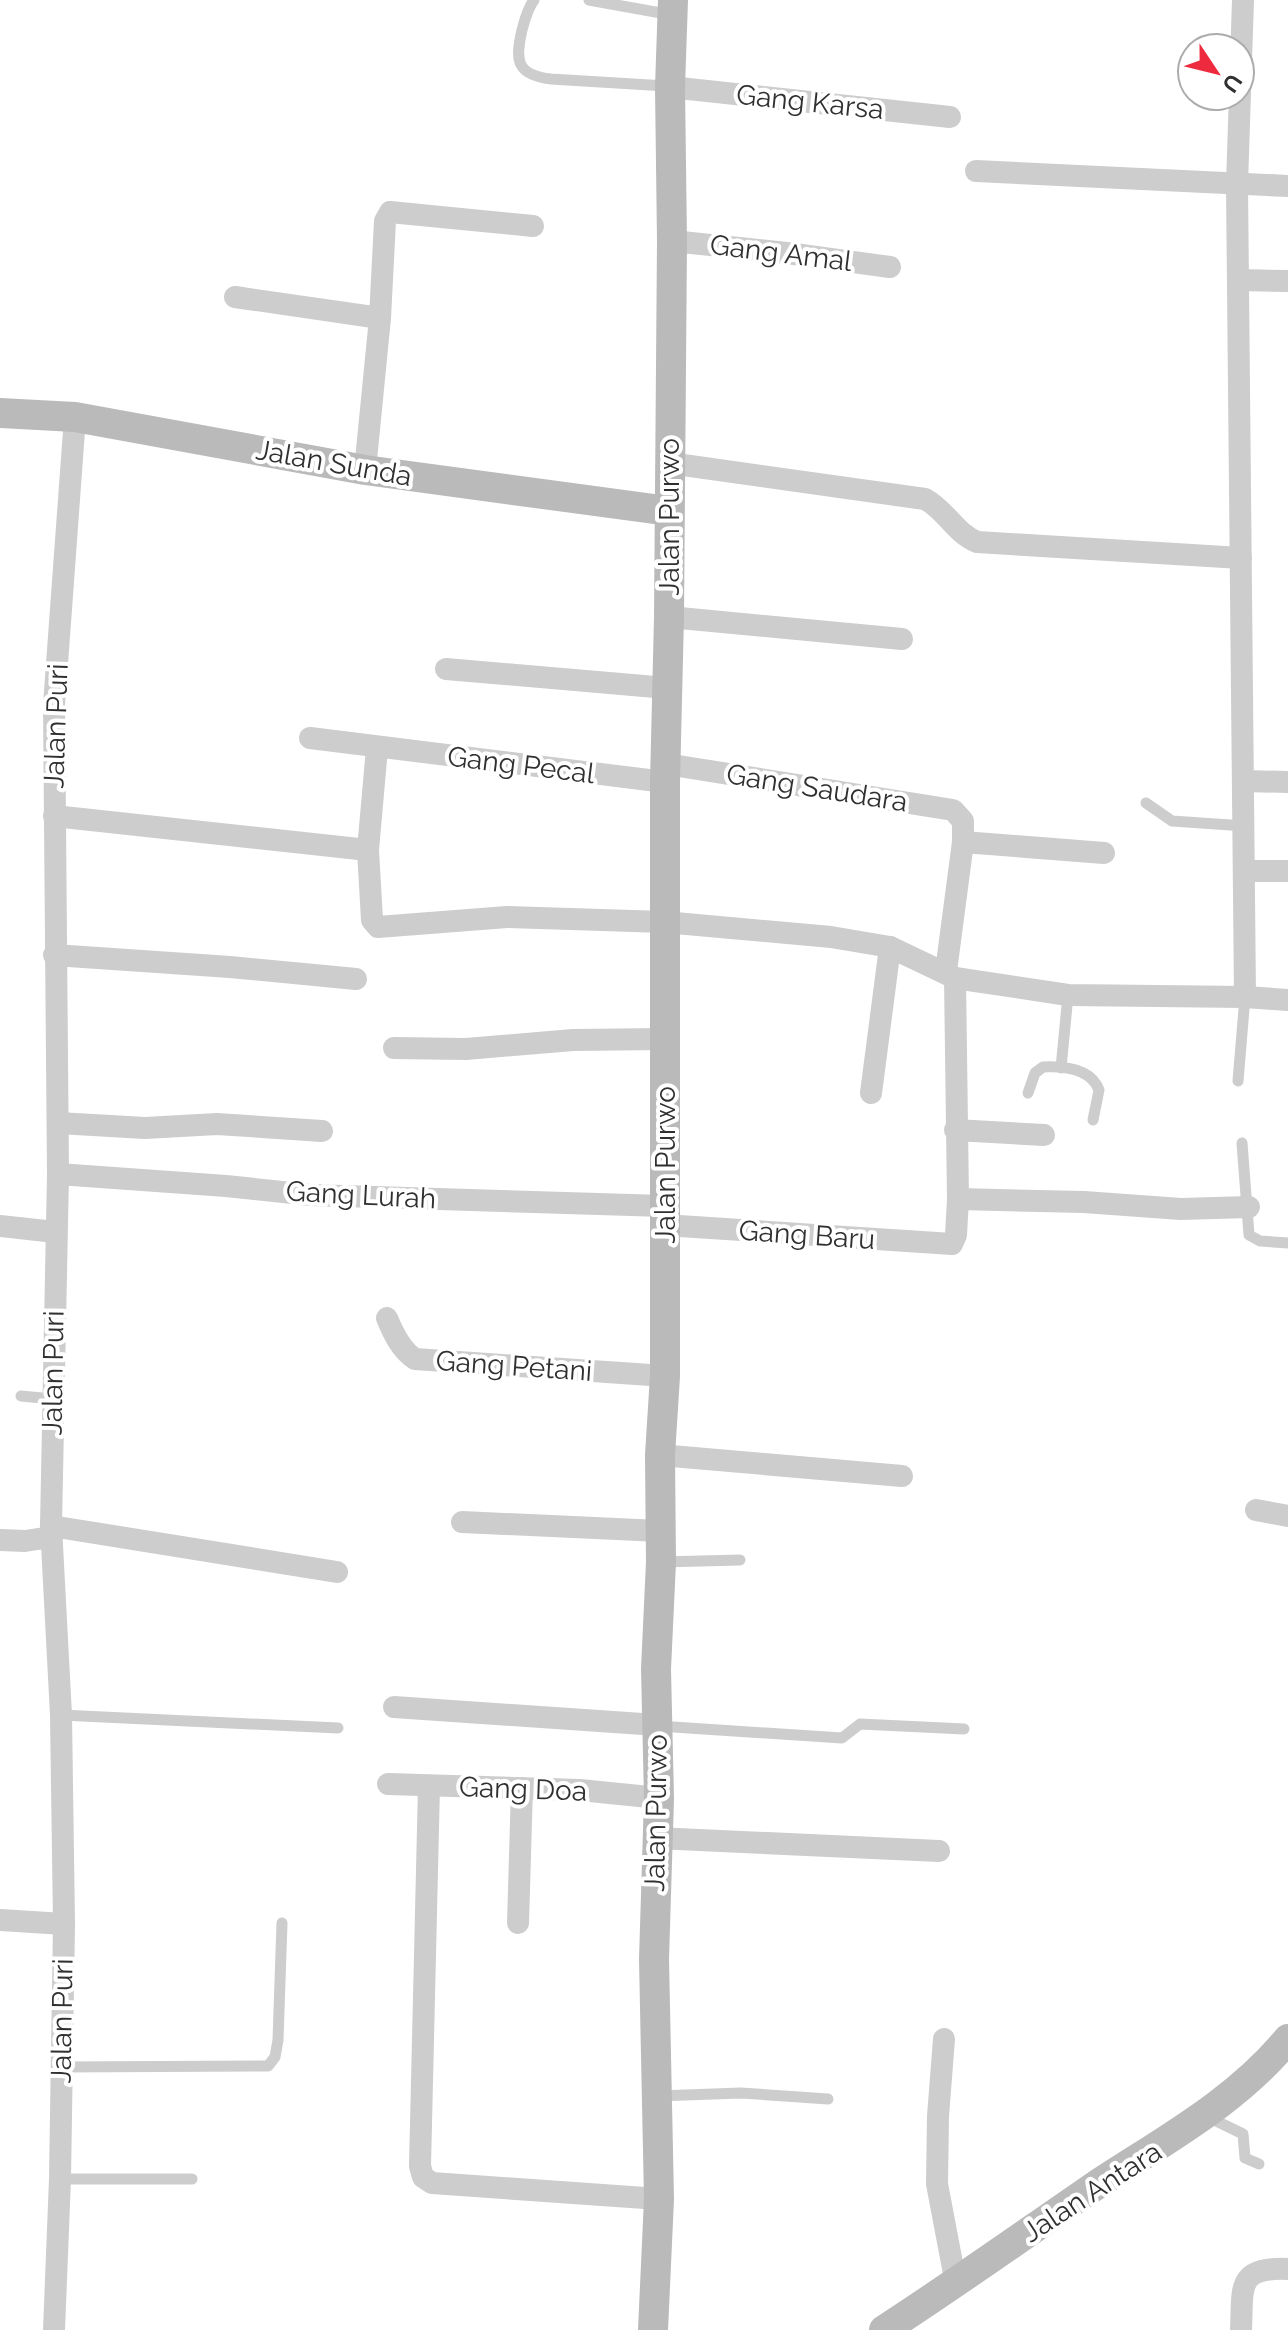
<svg xmlns="http://www.w3.org/2000/svg" width="1288" height="2330" viewBox="0 0 1288 2330" font-family="Raleway,sans-serif">
<rect width="100%" height="100%" fill="#fff"/>
<g fill="none" stroke-linecap="round" stroke-linejoin="round">
<g stroke="#cdcdcd" stroke-width="11">
<path d="M534 0C527 9 525 20 522 30 515 60 516 75 551 79L666 86"/>
<path d="M589 0 672 15"/>
<path d="M1146 803 1172 821 1245 826"/>
<path d="M1061 1068 1068 995"/>
<path d="M1238 1081 1245 997"/>
<path d="M1028 1093 1035 1073 1043 1067C1064 1066 1091 1069 1099 1090L1093 1120"/>
<path d="M1242 1143 1249 1235 1260 1241 1288 1243"/>
<path d="M21 1396 53 1399"/>
<path d="M661 1562 740 1560"/>
<path d="M61 1715 338 1728"/>
<path d="M658 1726 842 1738 860 1724 964 1729"/>
<path d="M62 2067 268 2066 275 2057 278 2040 282 1923"/>
<path d="M657 2096 741 2093 828 2099"/>
<path d="M1206 2116 1243 2134 1245 2158 1259 2164"/>
<path d="M60 2179H192"/>
</g>
<g stroke="#cdcdcd" stroke-width="22">
<path d="M1243 0 1237 185 1245 997"/>
<path d="M670 87 950 117"/>
<path d="M976 171 1288 186"/>
<path d="M672 241 787 253 890 267"/>
<path d="M1238 280 1288 281"/>
<path d="M235 297 380 318 365 470"/>
<path d="M380 318 385 221 390 212 533 226"/>
<path d="M669 463 925 499C946 510 955 533 977 542L1241 558"/>
<path d="M669 617 902 639"/>
<path d="M446 669 667 688"/>
<path d="M310 738 665 782"/>
<path d="M666 764 953 810 963 821V842L946 971"/>
<path d="M1243 781 1288 782"/>
<path d="M54 816 368 850 377 748"/>
<path d="M963 842 1104 853"/>
<path d="M368 850 372 920 378 927 507 917 664 922 831 937 890 947 955 978 1068 995 1245 997 1288 1000"/>
<path d="M1244 871H1288"/>
<path d="M54 955 230 967 356 979"/>
<path d="M394 1048 466 1049 573 1040 665 1039"/>
<path d="M871 1093 890 947"/>
<path d="M58 1123 145 1128 217 1124 322 1131"/>
<path d="M955 1130 1044 1135"/>
<path d="M58 1174 226 1186 311 1195 664 1206"/>
<path d="M958 1199 1084 1202 1181 1209 1249 1207"/>
<path d="M664 1225 952 1244 956 1235 958 1199 955 978"/>
<path d="M0 1226 55 1232"/>
<path d="M387 1318C393 1333 401 1350 415 1359L665 1376"/>
<path d="M660 1455 902 1476"/>
<path d="M1256 1510 1288 1516"/>
<path d="M462 1522 660 1531"/>
<path d="M51 1526 337 1572"/>
<path d="M0 1540 25 1541 51 1537"/>
<path d="M394 1707 657 1725"/>
<path d="M388 1784 580 1790 659 1798"/>
<path d="M429 1786 420 2166 423 2177 432 2183 659 2199"/>
<path d="M656 1838 939 1851"/>
<path d="M0 1920 64 1924"/>
<path d="M518 1923 522 1788"/>
<path d="M944 2039 938 2116 937 2184 956 2284"/>
<path d="M54 2330 60 2179 64 1924 61 1715 51 1526 58 1174 54 705 75 417"/>
<path d="M1241 2330C1243 2287 1236 2267 1288 2269"/>
</g>
<g stroke="#bababa" stroke-width="30">
<path d="M0 413 75 417 365 470 669 511"/>
<path d="M653 2330 659 2199 654 1959 659 1798 656 1669 661 1562 660 1455 665 1376V782L669 617 672 241 670 87 673 0"/>
<path d="M884 2330C955 2284 1025 2234 1095 2186 1163 2141 1235 2103 1288 2039"/>
</g>
</g>
<g text-anchor="middle" dominant-baseline="central" stroke-width="8" stroke-linejoin="round" paint-order="stroke">
<g font-size="28" fill="#303030" stroke="#fff">
<text transform="translate(810 102) rotate(6)">Gang Karsa</text>
<text transform="translate(781 253) rotate(7)">Gang Amal</text>
<text transform="translate(334 463) rotate(10)">Jalan Sunda</text>
<text transform="translate(669 517) rotate(-90)">Jalan Purwo</text>
<text transform="translate(56 726) rotate(-88)">Jalan Puri</text>
<text transform="translate(521 765) rotate(7)">Gang Pecal</text>
<text transform="translate(817 788) rotate(9)">Gang Saudara</text>
<text transform="translate(665 1165) rotate(-90)">Jalan Purwo</text>
<text transform="translate(361 1195) rotate(3)">Gang Lurah</text>
<text transform="translate(807 1235) rotate(4)">Gang Baru</text>
<text transform="translate(514 1366) rotate(4)">Gang Petani</text>
<text transform="translate(53 1373) rotate(-89)">Jalan Puri</text>
<text transform="translate(523 1789) rotate(2)">Gang Doa</text>
<text transform="translate(656 1813) rotate(-89)">Jalan Purwo</text>
<text transform="translate(62 2021) rotate(-89)">Jalan Puri</text>
<text transform="translate(1092 2192) rotate(-33)">Jalan Antara</text>
</g>
</g>
<g transform="translate(1216 72) rotate(125)"><circle r="38" fill="#ffffff" stroke="#acacac" stroke-width="2"/>
<path d="M0-6L14 30L0 20L-14 30Z" fill="#ee2b3e"/>
<text y="-12" font-size="22" font-weight="bold" text-anchor="middle" fill="#303030">U</text>
</g>
</svg>
